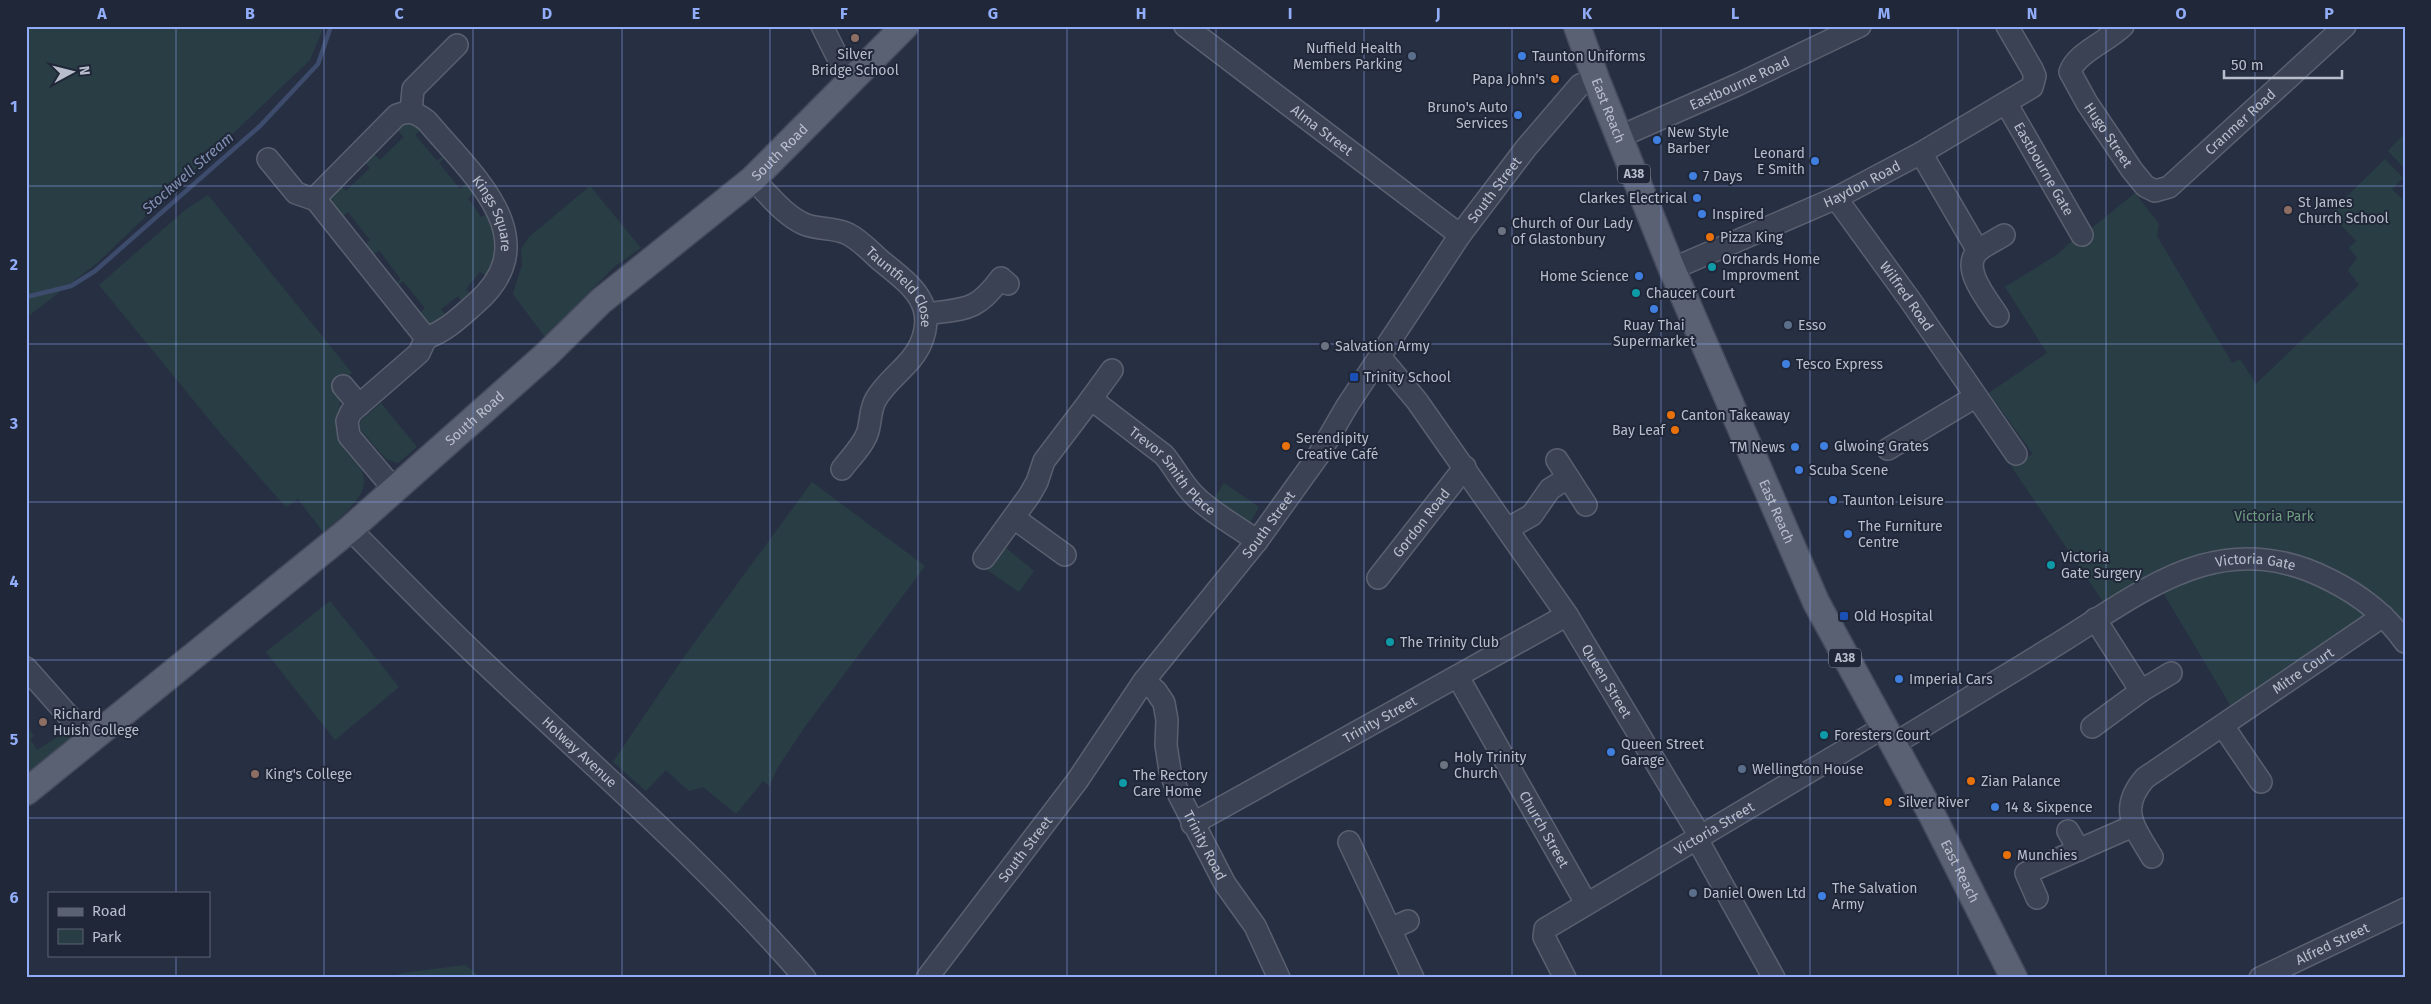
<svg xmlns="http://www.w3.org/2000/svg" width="2431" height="1004" viewBox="0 0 2431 1004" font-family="'Fira Sans',sans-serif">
<rect width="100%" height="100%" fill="#273043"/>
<g fill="#293e44">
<path d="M26 26H324L310 60 97 263 26 318Z"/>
<path d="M405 120 425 127 415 135 437 161 446 153 448 155 439 163 460 189 469 181 478 191 468 198 481 217 492 212 499 242 491 278 480 272 466 289 474 299 466 306 458 296 441 309 449 320 433 329 416 316 425 308 403 281 394 288 392 286 401 279 379 250 370 258 361 248 370 240 348 212 338 220 330 209 328 193 337 182 346 191 370 168 362 159 371 151 380 160 404 137 395 128Z"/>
<path d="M2405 129V169L2388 151 2402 136Z"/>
<path d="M2385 159 2403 178 2392 189 2405 202V626L2382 606 2232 708 2165 596 2157 577 2106 606 2011 466 2033 454 1989 393 2047 353 2005 287 2058 254 2073 240 2093 227 2135 193 2159 224 2157 236 2232 363 2240 359 2256 384 2359 285 2348 270 2357 258 2349 248 2356 241 2341 225 2344 222 2333 210Z"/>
<path d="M590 186 641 248 614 267 545 337 513 294 522 265 521 249 530 236Z"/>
<path d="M208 195 352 373 333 388C349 410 331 410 337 434 339 446 350 456 358 465 379 491 340 517 323 532L298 499 286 507 222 435 99 285 185 210Z"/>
<path d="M381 403 417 447 398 463 386 459 359 428 361 420Z"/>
<path d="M812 482 925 566 804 728 778 767 769 786 763 781 736 814 703 787 689 791 666 770 646 791 613 762 684 657Z"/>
<path d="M1224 483 1259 507 1248 526 1213 500Z"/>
<path d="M1005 547 1034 571 1019 592 987 570Z"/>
<path d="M330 601 399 687 335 740 266 652Z"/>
<path d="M26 725 34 736 30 739 37 750 65 732 73 737 26 773Z"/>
<path d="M465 965 482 978H386L403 973Z"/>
</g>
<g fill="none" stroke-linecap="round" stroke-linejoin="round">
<path stroke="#3d4b6c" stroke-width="4.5" d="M26 297 71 286 95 271 260 126 318 64 331 26"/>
<defs>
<g id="minor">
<path d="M822 26 837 56 854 76"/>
<path id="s1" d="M1185 26 1460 235"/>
<path id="s2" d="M2123 26C2108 41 2076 53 2070 72L2087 103 2132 170 2145 186 2155 191 2169 187 2345 26"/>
<path id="s3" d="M2006 103 2082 235"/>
<path d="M411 112 413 89 457 45"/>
<path id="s4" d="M1619 137 1739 84 1860 26"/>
<path d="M1921 153 1978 251"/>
<path d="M268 159 296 193 316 200"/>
<path id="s5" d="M753 179C768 194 784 215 804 224 818 230 834 227 848 234 860 240 870 251 880 260 908 283 938 302 921 343 912 365 888 378 876 399 870 409 871 420 868 431 864 445 850 458 842 469"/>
<path id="s6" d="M1836 198 1910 300 2016 454"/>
<path id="s7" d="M1672 269 1836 198 1921 153 2032 87 2035 76 2032 69 2007 26"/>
<path d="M927 314C966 308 976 312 1001 278L1008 284"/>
<path d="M1998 316C1988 300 1960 268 1978 251 1985 245 1996 240 2004 235"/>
<path id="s8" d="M1378 359 1386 364 1417 401 1567 615 1700 836"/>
<path d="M343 386 359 405"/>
<path d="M1091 399 1112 370"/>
<path d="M1888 449 1975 397"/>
<path d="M1557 460 1586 505"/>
<path id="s9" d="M393 488 349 436 347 421 351 412 419 353 426 338 316 200 317 196 397 115C410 110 417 113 427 121 471 174 550 239 475 304 459 318 446 331 426 338"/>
<path d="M1014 518 1065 555"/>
<path id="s10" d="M350 529C392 571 433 614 476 655 587 761 704 861 805 978"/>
<path d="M1507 529 1532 515 1550 489 1568 478"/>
<path id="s11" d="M984 558 1029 496 1037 482 1044 461 1091 399 1164 455C1175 468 1182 483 1194 495 1211 513 1237 526 1257 541"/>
<path id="s12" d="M1378 578 1465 467"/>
<path d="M2095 619 2141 691 2171 673"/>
<path d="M26 668 90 740"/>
<path id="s13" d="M1458 677 1586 903"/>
<path id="s14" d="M1144 681 1156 691 1164 703 1167 720 1166 745 1170 771 1178 793 1225 884 1255 926 1279 978"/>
<path d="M2223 726 2261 782"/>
<path d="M2092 727 2141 691"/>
<path id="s15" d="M1894 744C1948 711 2002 678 2056 645 2145 590 2221 524 2330 580 2358 594 2386 615 2405 642"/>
<path id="s16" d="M1192 824 1567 615"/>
<path d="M2068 831 2079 850"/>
<path d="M1697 839 1774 978"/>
<path d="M1349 842 1413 978"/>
<path id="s17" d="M2152 857C2134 827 2118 809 2145 778L2383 616"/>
<path d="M2037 898 2026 873 2133 826"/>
<path d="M1390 929 1408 921"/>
<path id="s18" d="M927 978 1077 781 1144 681 1257 541 1318 456 1347 406 1460 235 1526 148 1580 85 1596 79"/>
<path id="s19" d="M1565 978 1544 937 1545 929 1884 727"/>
<path id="s20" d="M2260 978 2405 909"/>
</g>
<g id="major">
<path id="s21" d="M1577 26 1596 79 1672 269 1816 602 1931 813 2014 978"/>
<path id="s22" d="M26 792 350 529 547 354 601 301 753 179 905 26"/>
</g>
</defs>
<use href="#minor" stroke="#5a6070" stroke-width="24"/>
<use href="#major" stroke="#454b5c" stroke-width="29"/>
<use href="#minor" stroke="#3b4253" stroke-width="21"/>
<use href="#major" stroke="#596173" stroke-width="26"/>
</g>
<path fill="none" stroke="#91adf9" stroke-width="1" stroke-opacity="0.55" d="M176 26V893M324 26V978M473 26V978M622 26V978M770 26V978M918 26V978M1067 26V978M1216 26V978M1364 26V978M1512 26V978M1661 26V978M1810 26V978M1958 26V978M2106 26V978M2255 26V978M26 186H2405M26 344H2405M26 502H2405M26 660H2405M26 818H2405M176 955V978"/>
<g fill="#8d6e63" stroke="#202738" stroke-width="2">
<circle cx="855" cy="38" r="5"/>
<circle cx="2288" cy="210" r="5"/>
<circle cx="43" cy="722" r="5"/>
<circle cx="255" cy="774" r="5"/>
</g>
<g fill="#5c6f8a" stroke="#202738" stroke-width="2">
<circle cx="1412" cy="56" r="5"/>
<circle cx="1788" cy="325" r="5"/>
<circle cx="1742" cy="769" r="5"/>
<circle cx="1693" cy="893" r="5"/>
</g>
<g fill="#3f7fe0" stroke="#202738" stroke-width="2">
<circle cx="1522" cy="56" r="5"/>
<circle cx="1518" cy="115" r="5"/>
<circle cx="1657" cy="140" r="5"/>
<circle cx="1815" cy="161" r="5"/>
<circle cx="1693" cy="176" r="5"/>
<circle cx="1697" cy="198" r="5"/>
<circle cx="1702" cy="214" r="5"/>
<circle cx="1639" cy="276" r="5"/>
<circle cx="1654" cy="309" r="5"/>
<circle cx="1786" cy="364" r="5"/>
<circle cx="1824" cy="446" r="5"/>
<circle cx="1795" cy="447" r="5"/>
<circle cx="1799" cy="470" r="5"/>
<circle cx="1833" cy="500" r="5"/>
<circle cx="1848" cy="534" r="5"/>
<circle cx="1899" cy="679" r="5"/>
<circle cx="1611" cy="752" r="5"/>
<circle cx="1995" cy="807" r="5"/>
<circle cx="1822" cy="896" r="5"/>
</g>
<g fill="#e8710a" stroke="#202738" stroke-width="2">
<circle cx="1555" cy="79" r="5"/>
<circle cx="1710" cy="237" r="5"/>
<circle cx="1671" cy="415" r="5"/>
<circle cx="1675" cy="430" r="5"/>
<circle cx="1286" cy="446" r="5"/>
<circle cx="1971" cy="781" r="5"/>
<circle cx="1888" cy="802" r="5"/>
<circle cx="2007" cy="855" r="5"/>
</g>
<g fill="#6b7280" stroke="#202738" stroke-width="2">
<circle cx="1502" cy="231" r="5"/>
<circle cx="1325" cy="346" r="5"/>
<circle cx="1444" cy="765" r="5"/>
</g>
<g fill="#0f9aa8" stroke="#202738" stroke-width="2">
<circle cx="1712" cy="267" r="5"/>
<circle cx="1636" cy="293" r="5"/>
<circle cx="2051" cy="565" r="5"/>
<circle cx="1390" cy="642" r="5"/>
<circle cx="1824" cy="735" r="5"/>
<circle cx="1123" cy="783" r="5"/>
</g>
<g fill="#1a4fb4" stroke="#202738" stroke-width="2">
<rect x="1349" y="372" width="10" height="10" rx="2.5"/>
<rect x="1839" y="611" width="10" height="10" rx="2.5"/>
</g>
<g text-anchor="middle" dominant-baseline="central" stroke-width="4" stroke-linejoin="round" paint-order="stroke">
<g fill="#202738" stroke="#8b91a0" stroke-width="1">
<rect x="1618" y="164.5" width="32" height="19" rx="4"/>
<rect x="1829" y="648.5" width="32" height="19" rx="4"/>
</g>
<g font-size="12" font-weight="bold" fill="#b9becc">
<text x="1634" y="174">A38</text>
<text x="1845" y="658">A38</text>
</g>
<g font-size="14" fill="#b9becc" stroke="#202738" text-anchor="start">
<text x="1402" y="48" text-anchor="end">Nuffield Health<tspan x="1402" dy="16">Members Parking</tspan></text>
<text x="855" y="54" text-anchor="middle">Silver<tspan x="855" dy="16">Bridge School</tspan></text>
<text x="1532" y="56">Taunton Uniforms</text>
<text x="1545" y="79" text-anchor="end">Papa John's</text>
<text x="1508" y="107" text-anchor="end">Bruno's Auto<tspan x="1508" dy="16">Services</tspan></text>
<text x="1667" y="132">New Style<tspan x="1667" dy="16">Barber</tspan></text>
<text x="1805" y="153" text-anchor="end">Leonard<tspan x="1805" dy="16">E Smith</tspan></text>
<text x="1703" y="176">7 Days</text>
<text x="1687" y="198" text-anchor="end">Clarkes Electrical</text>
<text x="2298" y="202">St James<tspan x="2298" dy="16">Church School</tspan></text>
<text x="1712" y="214">Inspired</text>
<text x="1512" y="223">Church of Our Lady<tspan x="1512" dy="16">of Glastonbury</tspan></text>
<text x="1720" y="237">Pizza King</text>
<text x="1722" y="259">Orchards Home<tspan x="1722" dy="16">Improvment</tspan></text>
<text x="1629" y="276" text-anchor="end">Home Science</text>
<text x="1646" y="293">Chaucer Court</text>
<text x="1654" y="325" text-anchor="middle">Ruay Thai<tspan x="1654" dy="16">Supermarket</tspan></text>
<text x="1798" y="325">Esso</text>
<text x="1335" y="346">Salvation Army</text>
<text x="1796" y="364">Tesco Express</text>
<text x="1364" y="377">Trinity School</text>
<text x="1681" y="415">Canton Takeaway</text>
<text x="1665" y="430" text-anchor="end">Bay Leaf</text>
<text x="1296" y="438">Serendipity<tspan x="1296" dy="16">Creative Café</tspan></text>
<text x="1834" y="446">Glwoing Grates</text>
<text x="1785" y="447" text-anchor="end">TM News</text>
<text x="1809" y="470">Scuba Scene</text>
<text x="1843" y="500">Taunton Leisure</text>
<text x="1858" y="526">The Furniture<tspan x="1858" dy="16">Centre</tspan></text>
<text x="2061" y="557">Victoria<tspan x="2061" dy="16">Gate Surgery</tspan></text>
<text x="1854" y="616">Old Hospital</text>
<text x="1400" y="642">The Trinity Club</text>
<text x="1909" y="679">Imperial Cars</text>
<text x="53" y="714">Richard<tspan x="53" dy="16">Huish College</tspan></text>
<text x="1834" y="735">Foresters Court</text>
<text x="1621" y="744">Queen Street<tspan x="1621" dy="16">Garage</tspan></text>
<text x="1454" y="757">Holy Trinity<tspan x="1454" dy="16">Church</tspan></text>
<text x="1752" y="769">Wellington House</text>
<text x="265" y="774">King's College</text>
<text x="1133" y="775">The Rectory<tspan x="1133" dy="16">Care Home</tspan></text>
<text x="1981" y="781">Zian Palance</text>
<text x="1898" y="802">Silver River</text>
<text x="2005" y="807">14 &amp; Sixpence</text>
<text x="2017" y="855">Munchies</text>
<text x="1832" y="888">The Salvation<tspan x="1832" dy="16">Army</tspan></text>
<text x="1703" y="893">Daniel Owen Ltd</text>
</g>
<g font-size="14" fill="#b9becc" stroke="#202738">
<text stroke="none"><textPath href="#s4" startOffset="132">Eastbourne Road</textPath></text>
<text stroke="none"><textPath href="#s21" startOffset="90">East Reach</textPath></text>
<text stroke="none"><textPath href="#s2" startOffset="330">Cranmer Road</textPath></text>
<text stroke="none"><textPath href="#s1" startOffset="172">Alma Street</textPath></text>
<text stroke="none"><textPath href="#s2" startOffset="145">Hugo Street</textPath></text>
<text stroke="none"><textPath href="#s22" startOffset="989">South Road</textPath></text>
<text stroke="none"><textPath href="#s3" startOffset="76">Eastbourne Gate</textPath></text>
<text stroke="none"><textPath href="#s7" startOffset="208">Haydon Road</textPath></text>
<text stroke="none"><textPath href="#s18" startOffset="972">South Street</textPath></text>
<text stroke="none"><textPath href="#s9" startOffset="642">Kings Square</textPath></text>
<text stroke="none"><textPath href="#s5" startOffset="190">Tauntfield Close</textPath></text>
<text stroke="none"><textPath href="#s6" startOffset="121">Wilfred Road</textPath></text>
<text stroke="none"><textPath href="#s22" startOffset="584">South Road</textPath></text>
<text stroke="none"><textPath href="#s11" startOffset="302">Trevor Smith Place</textPath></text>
<text stroke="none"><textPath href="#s21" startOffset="525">East Reach</textPath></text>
<text stroke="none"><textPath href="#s12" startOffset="70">Gordon Road</textPath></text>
<text stroke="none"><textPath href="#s18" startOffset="568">South Street</textPath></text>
<text stroke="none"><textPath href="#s15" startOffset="411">Victoria Gate</textPath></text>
<text stroke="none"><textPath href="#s17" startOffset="279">Mitre Court</textPath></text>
<text stroke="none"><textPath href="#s8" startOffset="396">Queen Street</textPath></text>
<text stroke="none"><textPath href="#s16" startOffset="215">Trinity Street</textPath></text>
<text stroke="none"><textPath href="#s10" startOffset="320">Holway Avenue</textPath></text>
<text stroke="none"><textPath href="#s19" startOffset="251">Victoria Street</textPath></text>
<text stroke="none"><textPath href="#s13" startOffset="175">Church Street</textPath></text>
<text stroke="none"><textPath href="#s14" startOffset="181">Trinity Road</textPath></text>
<text stroke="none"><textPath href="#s18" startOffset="162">South Street</textPath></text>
<text stroke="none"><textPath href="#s21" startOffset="929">East Reach</textPath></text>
<text stroke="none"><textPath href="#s20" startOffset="80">Alfred Street</textPath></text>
</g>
<g font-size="14" fill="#709d80" stroke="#202738">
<text x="2274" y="516">Victoria Park</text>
</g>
<g font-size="15" font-style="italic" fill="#8090b3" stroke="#202738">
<text transform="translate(188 173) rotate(-41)">Stockwell Stream</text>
</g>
</g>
<rect width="2431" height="1004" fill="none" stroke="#202738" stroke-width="55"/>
<rect x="48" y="892" width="162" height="65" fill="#202738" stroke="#5d6373"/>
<rect x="58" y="908" width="25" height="8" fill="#596173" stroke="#5d6373"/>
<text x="92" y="916" font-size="15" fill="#b9becc">Road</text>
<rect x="58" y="929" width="25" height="15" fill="#293e44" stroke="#5d6373"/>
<text x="92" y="942" font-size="15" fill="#b9becc">Park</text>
<g transform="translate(72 72) rotate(83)" stroke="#202738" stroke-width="4" paint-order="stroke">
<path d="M0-4L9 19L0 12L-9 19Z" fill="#b9becc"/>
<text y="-8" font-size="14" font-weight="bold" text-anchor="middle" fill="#b9becc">N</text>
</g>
<path d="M2224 70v8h118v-8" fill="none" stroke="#b9becc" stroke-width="2.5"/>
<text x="2231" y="70" font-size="15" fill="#b9becc" stroke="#202738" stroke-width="4" paint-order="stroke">50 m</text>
<rect x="28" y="28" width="2376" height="948" fill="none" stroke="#91adf9" stroke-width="2"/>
<g font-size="16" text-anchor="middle" font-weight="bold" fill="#91adf9">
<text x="102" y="19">A</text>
<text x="250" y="19">B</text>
<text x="399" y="19">C</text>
<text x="547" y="19">D</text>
<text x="696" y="19">E</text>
<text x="844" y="19">F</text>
<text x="993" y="19">G</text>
<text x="1141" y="19">H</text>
<text x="1290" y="19">I</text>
<text x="1438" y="19">J</text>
<text x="1587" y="19">K</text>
<text x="1735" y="19">L</text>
<text x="1884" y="19">M</text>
<text x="2032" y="19">N</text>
<text x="2181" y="19">O</text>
<text x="2329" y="19">P</text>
<text x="14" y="112">1</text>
<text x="14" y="270">2</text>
<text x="14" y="429">3</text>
<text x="14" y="587">4</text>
<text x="14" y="745">5</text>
<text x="14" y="903">6</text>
</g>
</svg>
